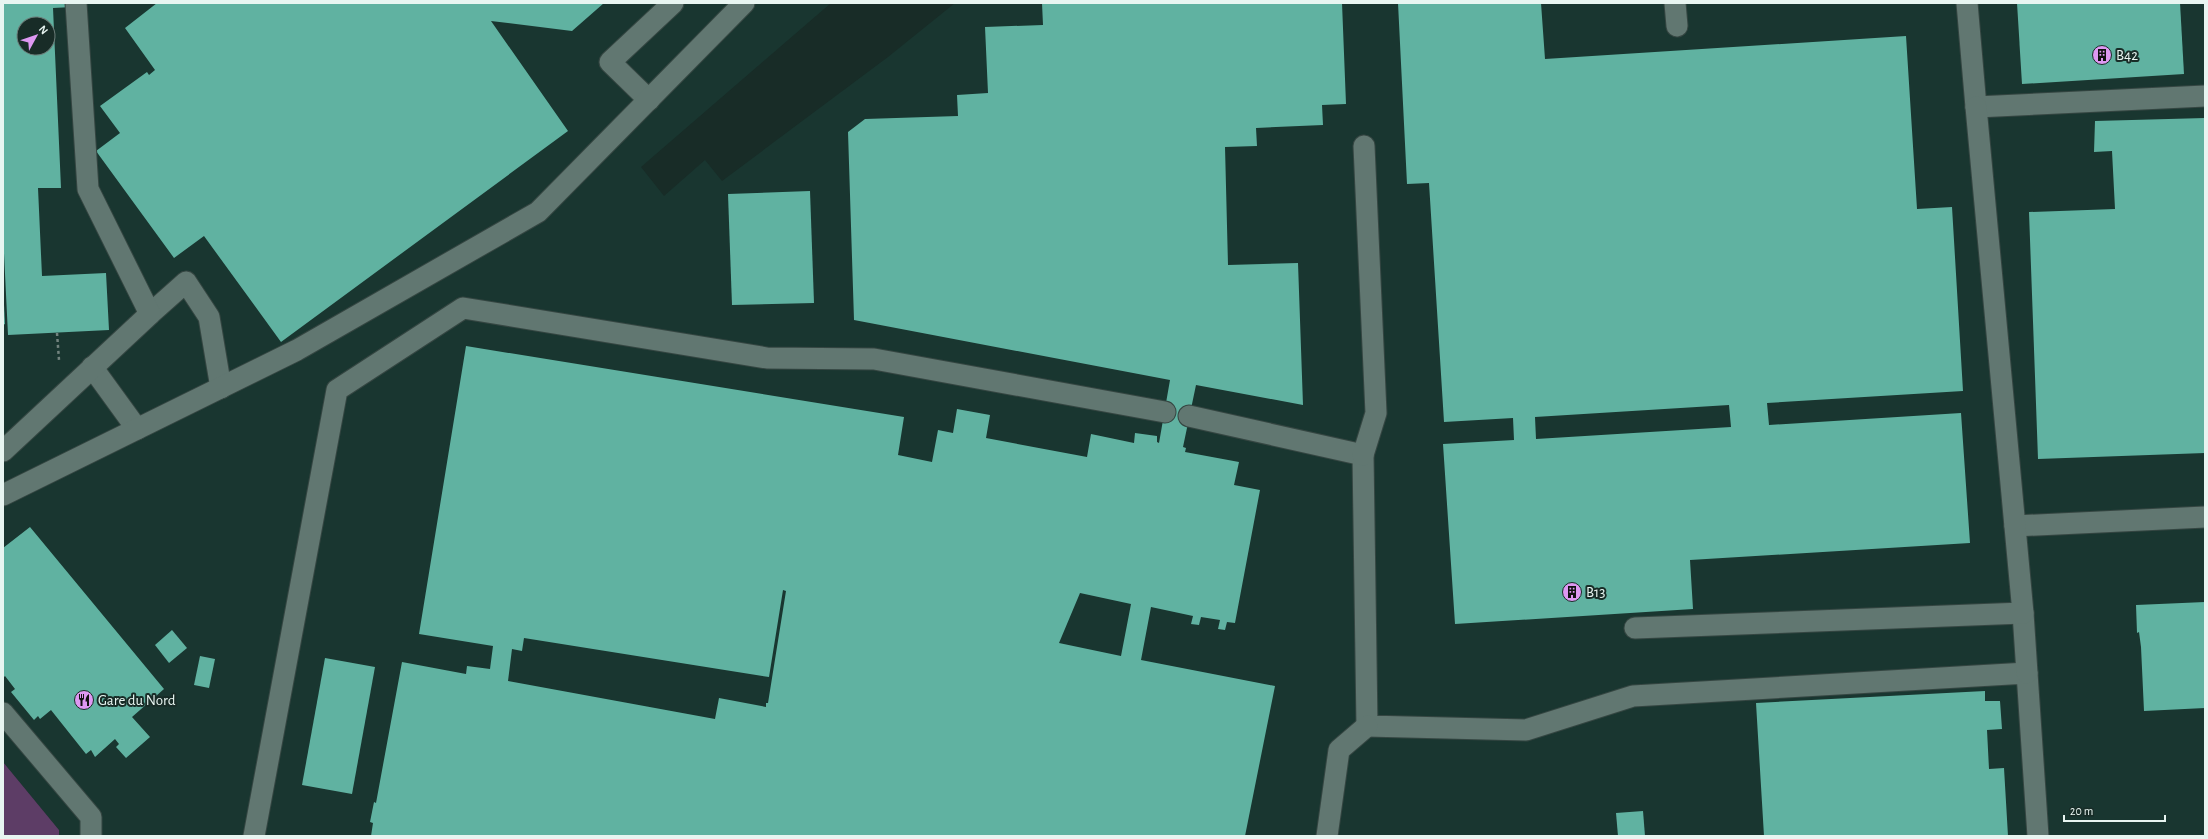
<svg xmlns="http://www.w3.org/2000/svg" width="2208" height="839" viewBox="0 0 2208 839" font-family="'Alegreya Sans',sans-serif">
<rect width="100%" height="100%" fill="#182c27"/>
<path fill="#193630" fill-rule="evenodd" d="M3 3H831L641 167 664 196 705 160 722 181 888 57 955 3H2205V836H59V830L3 762ZM24 24H48V48H24Z"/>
<path fill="#5d3d66" d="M3 762 59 830V836H3Z"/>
<g fill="#60b2a1" fill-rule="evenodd">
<path d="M3 3H69L72 7 53 8 61 188H38L42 276 106 273 109 330 8 335 3 233ZM24 24H48V48H24Z"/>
<path d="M157 3H604L572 31 491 21 568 131 281 342 204 236 174 258 96 151 120 133 100 106 147 72 149 75 155 70 125 28Z"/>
<path d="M1042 3H1342L1346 104 1322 105 1323 125 1256 128 1257 146 1225 147 1228 265 1298 263 1303 405 1196 385 1183 447 1186 448 1185 452 1239 462 1234 485 1260 490 1235 623 1227 622 1225 630 1218 629 1220 620 1201 617 1199 625 1191 624 1193 616 1151 607 1141 660 1275 686 1245 836H371L373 823 370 822 374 802 376 803 402 662 466 674 467 666 490 669 493 646 419 634 466 346 904 417 898 455 932 462 938 430 953 433 957 409 990 415 986 438 1087 457 1091 434 1134 443 1135 433 1157 436V442L1159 443 1170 380 854 320 848 132 865 119 958 116 957 95 988 93 985 27 1043 25ZM783 590 786 591 768 703H766V707L719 698 715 719 508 681 512 649 522 651 524 638 769 677ZM1080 593 1131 604 1121 656 1059 643Z"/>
<path d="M1398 3H1541L1545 59 1906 36 1917 209 1952 207 1963 391 1767 403 1769 425 1961 413 1970 543 1690 560 1693 609 1455 624 1443 444 1514 440 1513 418 1444 422 1429 183 1407 184ZM1729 405 1731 427 1536 439 1535 417Z"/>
<path d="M2017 3H2180L2184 74 2022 84Z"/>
<path d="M2205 118V453L2038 459 2029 212 2115 209 2112 151 2094 152 2095 121Z"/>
<path d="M810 191 814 303 732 305 728 194Z"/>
<path d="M3 305H4L5 324 3 325Z"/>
<path d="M30 527 164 689 132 717 150 737 126 758 116 747 119 744 115 739 95 757 91 750 86 754 51 710 40 719 38 716 34 720 11 692 15 689 5 676 3 678V548Z"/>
<path d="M2205 602V708L2144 711 2141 647 2139 632 2137 633 2136 605Z"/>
<path d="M172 630 187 648 169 663 155 645Z"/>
<path d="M200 656 215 659 209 688 194 685Z"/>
<path d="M325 658 375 667 352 794 302 785Z"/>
<path d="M1985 691V701H2000L2002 729 1987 730 1989 769 2004 768 2008 836H1764L1756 703Z"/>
<path d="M1643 811 1645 836H1618L1616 813Z"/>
</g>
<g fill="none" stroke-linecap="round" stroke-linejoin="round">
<defs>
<g id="service">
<path d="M1675 3 1677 26"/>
<path d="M1967 3 1976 107 2205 96"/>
<path d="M649 100 610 62 673 3"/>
<path d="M150 314 186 282 209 317 221 388"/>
<path d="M92 367 137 429"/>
<path d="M1189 416 1363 455 1367 726 1526 730 1633 696 2027 673 2038 836"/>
<path d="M3 451 150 314 88 189 76 3"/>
<path d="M1363 455 1376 413 1364 146"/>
<path d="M3 495 297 350 538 212 744 3"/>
<path d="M2015 526 2205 517"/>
<path d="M2023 613 2027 673"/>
<path d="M1635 628 2023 613 1976 107"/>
<path d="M3 713 91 817V836"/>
<path d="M254 836 337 390 463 308 767 358 874 359 1165 412"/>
<path d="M1327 836 1339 750 1367 726"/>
</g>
</defs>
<use href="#service" stroke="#354642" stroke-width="23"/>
<path stroke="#72837e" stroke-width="2.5" stroke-dasharray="3 3" stroke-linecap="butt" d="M57 333 59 360"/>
<use href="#service" stroke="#617771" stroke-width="21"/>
</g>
<defs>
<symbol id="building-disc" viewBox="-11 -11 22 22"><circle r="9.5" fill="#de98f2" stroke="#182c27"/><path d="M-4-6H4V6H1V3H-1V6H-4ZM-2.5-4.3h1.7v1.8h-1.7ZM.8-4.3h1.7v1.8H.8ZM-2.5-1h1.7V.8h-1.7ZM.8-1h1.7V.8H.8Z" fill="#111"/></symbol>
<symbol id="restaurant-disc" viewBox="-11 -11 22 22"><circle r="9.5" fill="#de98f2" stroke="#182c27"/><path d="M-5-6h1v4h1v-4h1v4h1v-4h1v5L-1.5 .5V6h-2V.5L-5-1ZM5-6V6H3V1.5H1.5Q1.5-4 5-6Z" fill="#111"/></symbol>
</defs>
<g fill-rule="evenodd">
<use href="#building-disc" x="2091" y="44" width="22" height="22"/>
<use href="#building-disc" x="1561" y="581" width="22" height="22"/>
<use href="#restaurant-disc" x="73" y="689" width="22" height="22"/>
</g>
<g text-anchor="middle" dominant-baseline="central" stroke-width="4" stroke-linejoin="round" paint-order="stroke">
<g font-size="15" fill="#e8f5f1" stroke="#182c27" text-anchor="start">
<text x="2116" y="55">B42</text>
<text x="1586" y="592">B13</text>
<text x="98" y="700">Gare du Nord</text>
</g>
</g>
<rect width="2208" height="839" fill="none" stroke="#e8f5f1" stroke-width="8"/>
<g transform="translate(36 36) rotate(50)"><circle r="19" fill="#182c27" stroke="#6b7c78"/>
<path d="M0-3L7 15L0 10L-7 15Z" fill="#de98f2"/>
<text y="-6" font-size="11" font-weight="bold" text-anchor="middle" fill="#e8f5f1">N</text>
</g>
<path d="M2064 815v6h101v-6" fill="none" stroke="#e8f5f1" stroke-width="2"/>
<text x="2070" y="815" font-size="12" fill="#e8f5f1" stroke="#182c27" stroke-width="3" paint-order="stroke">20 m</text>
</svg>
